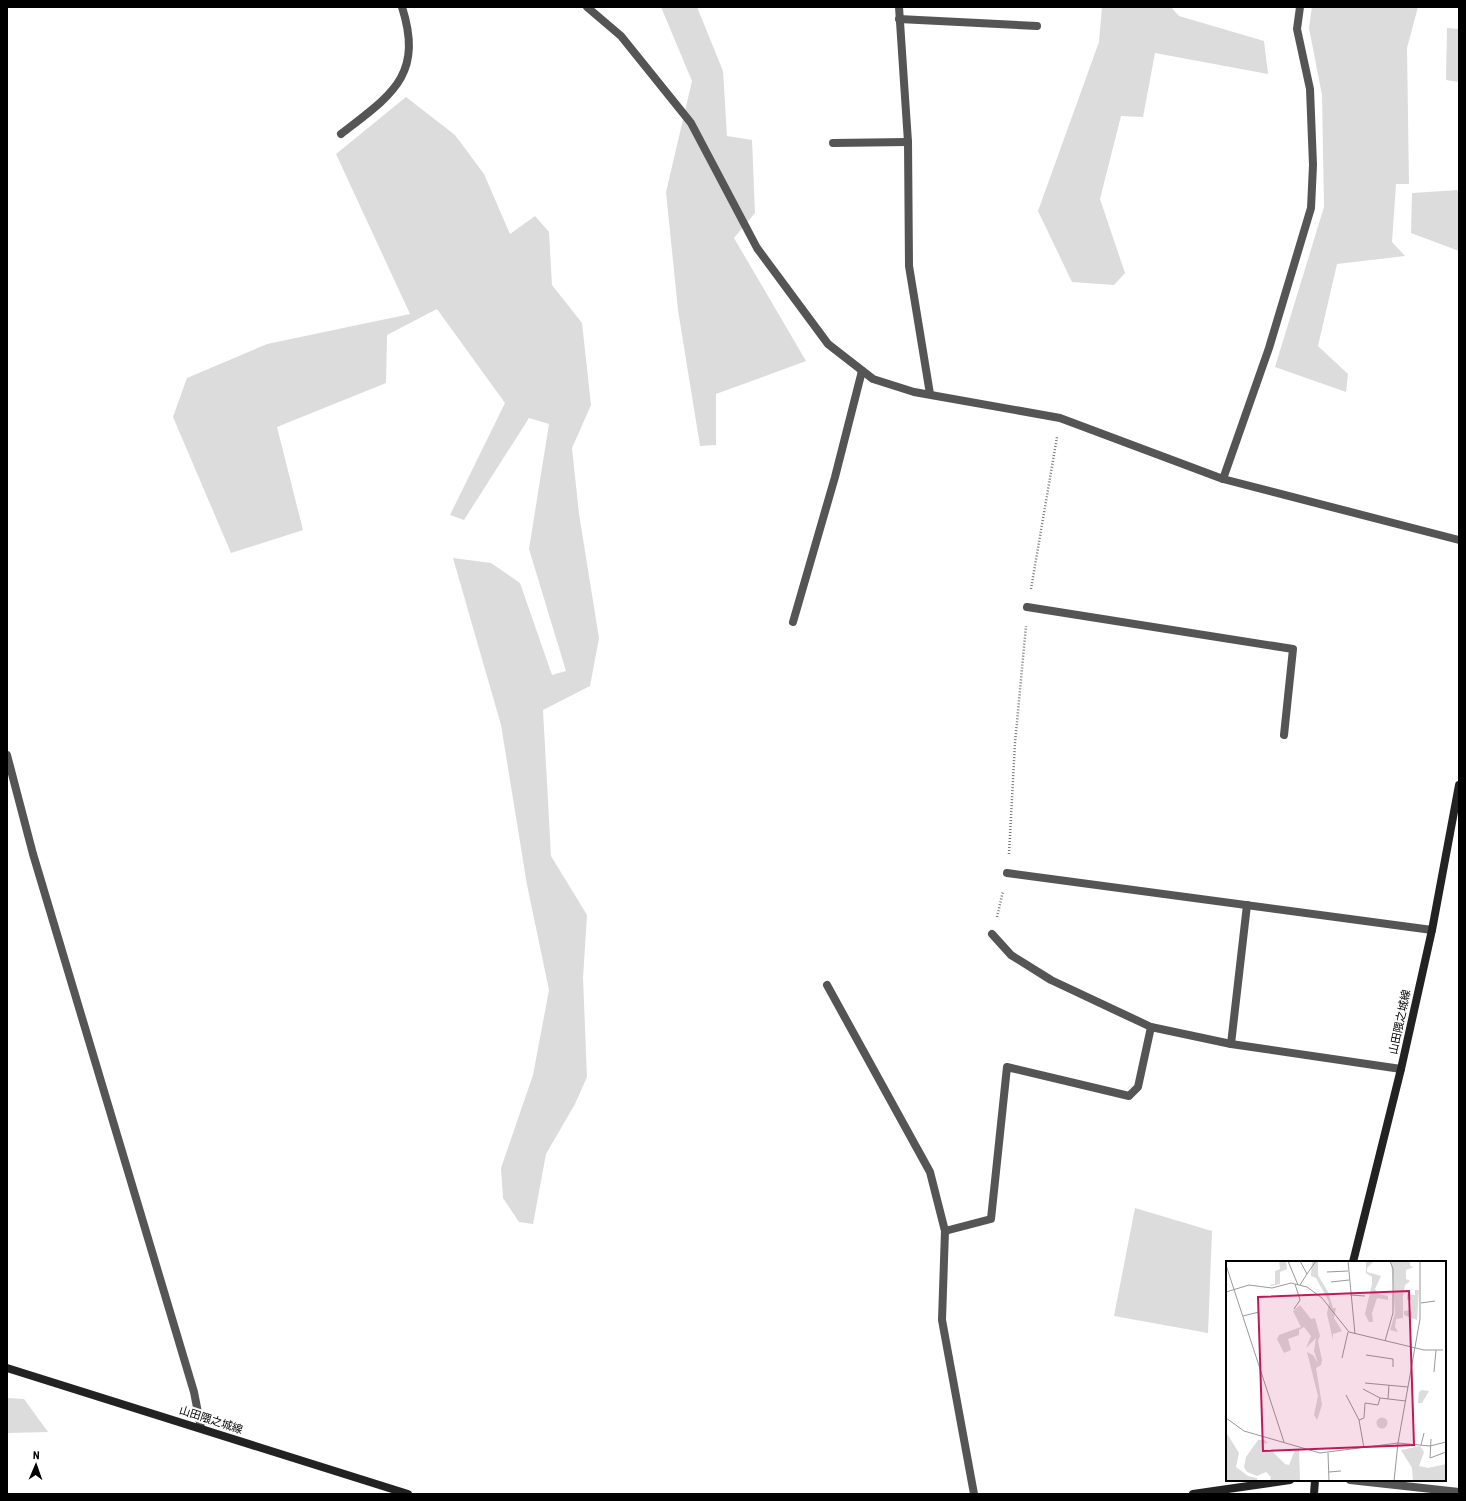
<svg xmlns="http://www.w3.org/2000/svg" width="1466" height="1501" viewBox="0 0 1466 1501" font-family="'Roboto Condensed','Noto Sans JP',sans-serif">
<rect width="100%" height="100%" fill="#fff"/>
<g fill="#dcdcdc">
<path d="M661 7H697L723 71 727 136 752 140 755 213 734 238 806 361 716 394V445L700 446 678 310 666 192 692 81Z"/>
<path d="M1102 7H1171L1179 16 1264 41 1268 74 1155 53 1143 117 1121 116 1100 199 1125 273 1114 285 1072 282 1038 211 1099 42Z"/>
<path d="M1312 7H1418L1407 48 1409 184H1396L1392 242 1405 256 1337 264 1318 346 1348 374 1346 392 1275 367 1324 207 1322 95 1309 28Z"/>
<path d="M1447 28 1459 29V82L1446 80Z"/>
<path d="M406 97 455 135 484 174 510 234 535 216 549 232 552 285 582 323 591 405 572 448 579 514 599 638 590 686 543 710 551 856 587 915 583 978 587 1077 575 1104 546 1154 533 1224 519 1222 503 1198 501 1168 533 1075 549 990 527 885 501 725 453 558 491 563 520 583 552 675 566 671 529 549 549 424 529 418 464 520 450 515 505 403 437 309 387 335 386 383 277 427 303 530 231 553 173 417 187 378 267 344 410 314 336 154Z"/>
<path d="M1459 190V251L1411 233 1412 193Z"/>
<path d="M1135 1208 1212 1231 1208 1333 1114 1316Z"/>
<path d="M7 1398 24 1399 48 1432 7 1433Z"/>
</g>
<g fill="none" stroke-linecap="round" stroke-linejoin="round">
<g stroke="#777" stroke-width="2.5" stroke-dasharray="1 2" stroke-linecap="butt">
<path d="M1031 589 1057 437"/>
<path d="M1009 854 1015 743 1026 626"/>
<path d="M997 917 1003 891"/>
</g>
<g stroke="#555" stroke-width="8">
<path d="M587 7 621 36 691 123 757 248 828 344 873 379 914 392 1060 418 1223 479 1459 540"/>
<path d="M899 7 908 142 909 266 930 394"/>
<path d="M899 19 1037 26"/>
<path d="M341 134C391 95 424 76 402 7"/>
<path d="M833 143 908 142"/>
<path d="M1223 479 1269 348 1311 208 1313 165 1310 89 1297 29 1300 7"/>
<path d="M1027 607 1293 649 1284 735"/>
<path d="M793 622 835 477 862 371"/>
<path d="M7 755 33 854 194 1392 201 1428"/>
<path d="M1007 873 1432 930"/>
<path d="M827 985 930 1172 945 1231"/>
<path d="M1151 1027 1231 1044 1401 1069"/>
<path d="M1231 1044 1247 905"/>
<path d="M1350 1480 1459 1492"/>
<path d="M974 1494 942 1320 945 1231 991 1219 1007 1067 1129 1096 1138 1087 1151 1027 1051 980 1011 955 992 934"/>
</g>
<g stroke="#222" stroke-width="8">
<path d="M1353 1262 1401 1069 1432 930 1459 785"/>
<path d="M7 1368 408 1494"/>
<path d="M1193 1494 1290 1480"/>
<path d="M1314 1494 1315 1480"/>
</g>
</g>
<g text-anchor="middle" dominant-baseline="central" stroke-width="4" stroke-linejoin="round" paint-order="stroke">
<g font-size="11" fill="#000" stroke="#fff">
<text transform="translate(1400 1022) rotate(-78)">山田隈之城線</text>
<text transform="translate(211 1420) rotate(18)">山田隈之城線</text>
</g>
</g>
<g transform="translate(1226 1261)">
<rect width="220" height="220" fill="#fff"/>
<path d="M53 0H60L61 8 54 11V23L45 25 43 24 49 23V10L54 8ZM86 0H92V14L102 31 107 47H110L108 57 116 70 107 73V79L101 53 103 41 90 17 85 15ZM140 0H148L141 7V11L155 15 149 28 153 33 162 35V39L151 37 146 52 147 61H143L139 53 146 23V16L140 12ZM165 0H184V5L188 6 180 9V18L184 20 179 24 177 35V57L170 58 169 66 172 71 164 69 169 52ZM189 29H193L191 59 178 54V50L185 49V39H181V33L189 34ZM74 44 85 58 89 57 94 75 92 80 96 99 95 104 90 107 96 144 91 159 88 154 92 135 81 91 87 94 92 102 88 90 90 77 80 87 85 75 78 66 73 69V74L62 78 65 89 58 92 51 78 53 74 75 66 67 50ZM196 129 203 130 196 142H192L193 131ZM150.5 162a5.5 5.5 0 1 1 11 0a5.5 5.5 0 1 1-11 0ZM0 171 13 192 10 206 22 215 31 217V220H0ZM32 179H39L42 182 36 183V191H47L59 203 63 204 69 189H73L74 220H44L45 216 40 211 31 215 21 211 18 206 20 196ZM194 185 198 191 193 205 202 207 220 203V220H187L186 207 175 189Z" fill="#dcdcdc"/>
<path fill="none" stroke="#999" stroke-width="1" d="M62 0 72 24M122 0 129 73M0 4 58 181M101 11 122 10M81 13 90 0M105 21 123 19M74 24 81 13 74 0M0 31 23 24 46 27 65 22 81 26 96 37 123 71 198 89H217M124 34 139 35M195 42 209 40M68 48 74 39 69 23M17 55 33 51M159 80 167 52V8L164 0M140 94 167 98V106M116 97 122 71M208 111 210 89M139 122 182 126M137 128 154 137 152 144 139 142 138 157 133 159 138 187M120 134 133 159M154 137 180 140M162 138 163 124M0 157 18 170 94 192 172 182 194 58V0M205 178 204 197 220 191M195 184 198 172M102 192 103 220M103 211 115 210M168 220 172 182 204 185 220 181"/>
<path fill="#c2185b" fill-opacity="0.15" stroke="#c2185b" stroke-width="2" d="M183 30 188 184 37 190 32 36Z"/>
<rect width="220" height="220" fill="none" stroke="#000" stroke-width="2"/>
</g>
<rect width="1466" height="1501" fill="none" stroke="#000000" stroke-width="16"/>
<g transform="translate(36 1465) rotate(2)" stroke="#ffffff" stroke-width="3" paint-order="stroke">
<path d="M0-3L7 15L0 10L-7 15Z" fill="#000000"/>
<text y="-6" font-size="11" font-weight="bold" text-anchor="middle" fill="#000000">N</text>
</g>
</svg>
